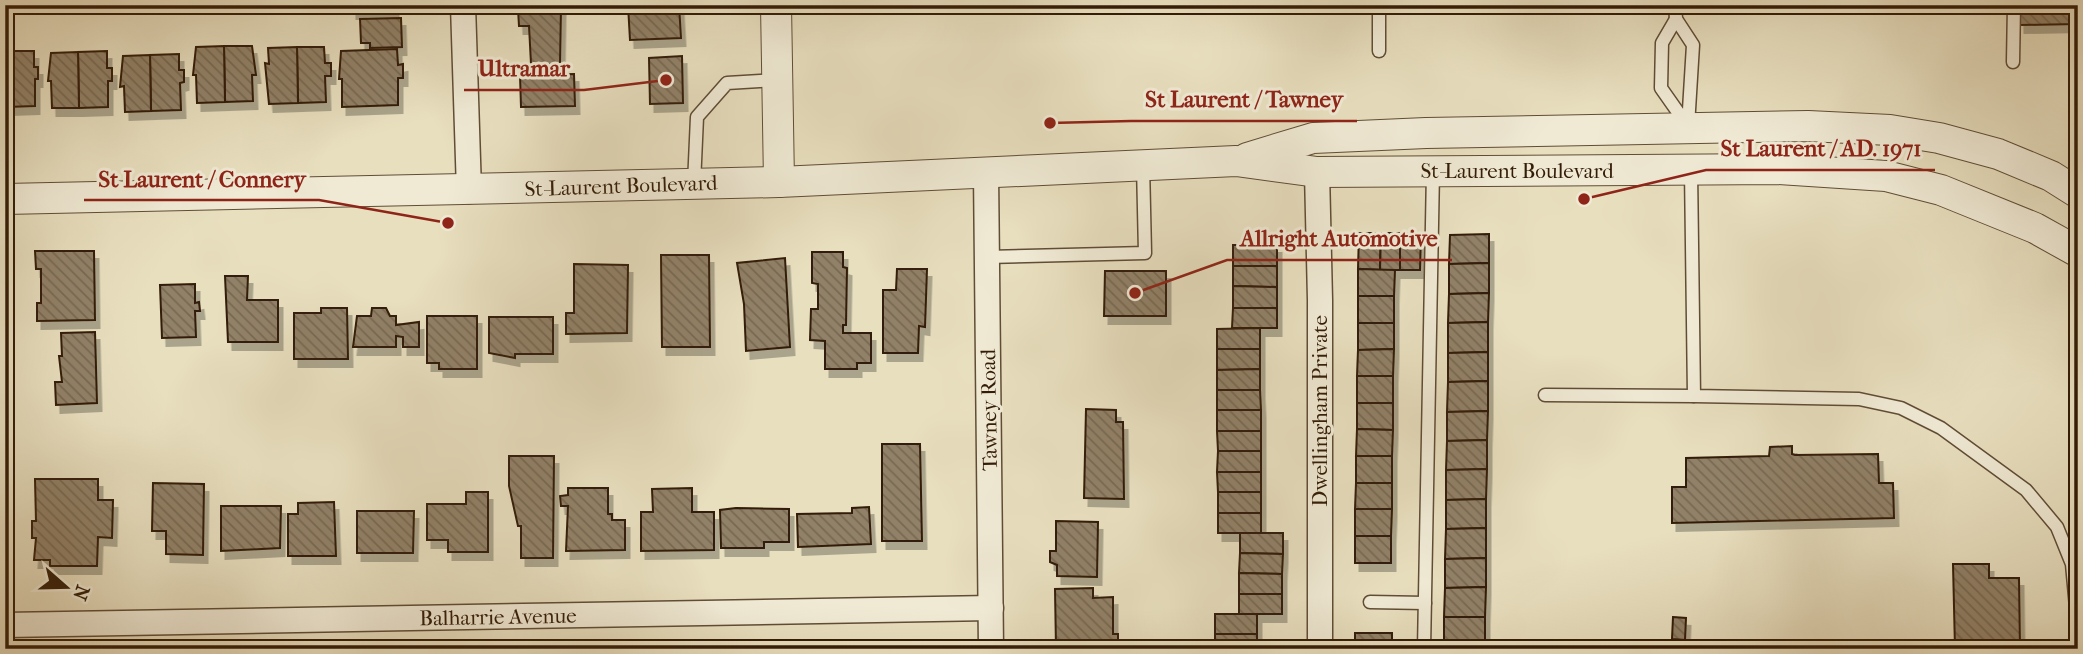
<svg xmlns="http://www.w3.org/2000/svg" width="2083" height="654" viewBox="0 0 2083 654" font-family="'IM FELL French Canon',serif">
<defs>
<pattern id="building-back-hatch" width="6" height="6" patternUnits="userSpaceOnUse" patternTransform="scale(1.75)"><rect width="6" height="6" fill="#918167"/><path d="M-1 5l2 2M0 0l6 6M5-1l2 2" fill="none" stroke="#776953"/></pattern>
<filter id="shadow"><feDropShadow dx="4.5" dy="8" stdDeviation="0" flood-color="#0004"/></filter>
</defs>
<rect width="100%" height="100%" fill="#e8dfbf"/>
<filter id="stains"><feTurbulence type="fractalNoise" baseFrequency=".00286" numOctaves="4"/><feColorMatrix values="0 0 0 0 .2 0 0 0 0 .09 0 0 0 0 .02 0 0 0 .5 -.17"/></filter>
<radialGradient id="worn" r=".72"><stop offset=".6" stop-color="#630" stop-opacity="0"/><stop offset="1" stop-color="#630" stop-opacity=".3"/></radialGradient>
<g fill="url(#building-back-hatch)" stroke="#331c07" stroke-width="2" filter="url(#shadow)">
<rect x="352" y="5" width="42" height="6"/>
<path d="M628 5H679L681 38 630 40Z"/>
<path d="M2019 5H2078V24L2020 25Z"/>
<path d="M561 7 560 64H531L529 26H519L518 9Z"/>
<path d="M401 18 402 47 370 48V43H361L360 19Z"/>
<path d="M224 46H252L256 75H252L253 101 225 102Z"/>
<path d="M224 46 225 102 197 103 196 75H193L196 47Z"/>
<path d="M297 47H324L325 63H331V76H325L326 102 298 103Z"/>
<path d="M297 47 298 103 269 104 265 63 269 64 268 48Z"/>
<path d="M397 49 398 65 403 64V78H398V105L342 107V79H339L341 51Z"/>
<path d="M5 51H34V67H38V79H35V106L7 107Z"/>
<path d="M107 51V68H112V81H108V107L79 108 78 52Z"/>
<path d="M78 52 79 108H52L51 81H48L51 53Z"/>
<path d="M179 54V70H184V82L180 83 181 110 151 111 150 55Z"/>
<path d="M150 55 151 111 125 112 124 86 120 87 123 56Z"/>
<path d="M682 56 683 103 650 104 649 58Z"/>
<path d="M574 74 575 106 521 107 520 75Z"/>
<path d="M1359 233H1381L1380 270 1358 269Z"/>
<path d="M1381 233H1400V270H1380Z"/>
<path d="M1400 233H1421L1420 270H1400Z"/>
<path d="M1489 234V263L1449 264 1450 235Z"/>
<rect x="1233" y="245" width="44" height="21"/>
<path d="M35 251H94L95 320 37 321V303H41V269H36Z"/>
<path d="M812 252H843V267L847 268 846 325H843V333H871V363H857V369H825V341L810 340 811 309H818V284L812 283Z"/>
<path d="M661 255H709L710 347H662Z"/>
<path d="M785 258 790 347 746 351 744 304 737 263Z"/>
<path d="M1489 263V293L1449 294V264Z"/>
<path d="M574 264 628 265 627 333 566 334V313H574Z"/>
<path d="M1233 266H1277V287L1233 286Z"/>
<path d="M897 269H927L925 327 919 326 918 353H883V290H896Z"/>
<path d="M1358 269 1395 270 1394 296H1358Z"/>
<path d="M1105 271H1166V316H1104Z"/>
<path d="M225 276H248L247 300H278V342H228Z"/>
<path d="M195 284V303L199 302 200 311H195L196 337 162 338 160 285Z"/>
<path d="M1233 286 1277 287V308H1233Z"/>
<path d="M1489 293 1488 322 1448 323 1449 294Z"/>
<rect x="1358" y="296" width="36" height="27"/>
<path d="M321 308H347L348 359H294V313H321Z"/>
<path d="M372 308H386L390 316H396V325L419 322V347H403V337L396 336V347H353L357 316H371Z"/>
<path d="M1233 308H1277V328H1232Z"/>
<path d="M427 316H477V369H439V363H427Z"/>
<path d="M489 317H553V354H515V358L489 353Z"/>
<path d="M1488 322V352L1448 353V323Z"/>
<path d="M1358 323H1394V349L1358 350Z"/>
<path d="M1260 328V349H1217V329Z"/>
<path d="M95 332 97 403 56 405 55 382H62L59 356H62L61 333Z"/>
<path d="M1217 349H1260V369L1217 370Z"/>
<path d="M1394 349 1393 376H1357L1358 350Z"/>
<path d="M1488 352V381L1448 382V353Z"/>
<path d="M1260 369V390H1217V370Z"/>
<rect x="1357" y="376" width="36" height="27"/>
<path d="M1488 381V411L1447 412 1448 382Z"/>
<path d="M1217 390H1260L1261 410H1217Z"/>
<path d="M1357 403H1393V430L1357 429Z"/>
<path d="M1086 409 1116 410V422H1123L1124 499 1084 498Z"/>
<rect x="1217" y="410" width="44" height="21"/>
<path d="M1488 411 1487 440 1447 441V412Z"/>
<path d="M1357 429 1393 430 1392 456H1356Z"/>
<path d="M1217 431H1261V451H1218Z"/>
<path d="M1487 440V469L1446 470 1447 441Z"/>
<path d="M882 444H920L922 541H882Z"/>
<path d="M1792 446V454L1795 455 1878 454 1879 483H1893L1894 518 1672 523V487H1686V458L1769 456 1770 447Z"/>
<path d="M1218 451H1261V472H1217Z"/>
<path d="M509 456H554L553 558H521V526H518L509 486Z"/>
<rect x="1356" y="456" width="36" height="27"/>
<path d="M1487 469 1486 499 1446 500V470Z"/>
<path d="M1217 472H1261V492H1218Z"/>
<path d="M35 479H98V500H113L112 538 98 537 97 566H50V560H34L36 538H32V521H36Z"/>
<path d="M153 483 204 484 203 555 166 554V531H152Z"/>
<path d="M1356 483H1392V509H1355Z"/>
<path d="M568 488H608V514H612V520H625V550L566 551 568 506H561L560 496 568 495Z"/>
<path d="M692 488V512H714V550L641 551V512H653L652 489Z"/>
<path d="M466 492H488V552H448V540H427V504H466Z"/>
<rect x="1218" y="492" width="43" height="21"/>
<path d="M1486 499V528L1446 529V500Z"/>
<path d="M334 502 336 556H288V514H298V503Z"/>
<path d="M221 506H281L280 548 221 551Z"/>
<path d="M869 507 871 544 798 547 797 514 852 513V508Z"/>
<path d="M736 508 789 509V542H764V548H721L720 510Z"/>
<path d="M1355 509H1392L1391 536H1355Z"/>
<path d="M357 511H414L413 553H357Z"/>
<rect x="1218" y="513" width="43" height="20"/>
<path d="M1056 521 1098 522 1097 577 1057 576V565L1050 562V551H1056Z"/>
<path d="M1486 528V558L1445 559 1446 529Z"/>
<path d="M1240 533H1283V554L1240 553Z"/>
<rect x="1355" y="536" width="36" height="27"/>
<path d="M1240 553 1283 554 1282 574 1239 573Z"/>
<path d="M1486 558V587L1445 588V559Z"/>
<path d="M1953 564H1989V578H2019L2020 649H1955Z"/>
<path d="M1239 573 1282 574V594H1239Z"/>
<path d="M1486 587 1485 617H1444L1445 588Z"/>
<path d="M1093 588V598L1113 597V634H1118V647L1056 648 1055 589Z"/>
<rect x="1239" y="594" width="43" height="20"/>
<rect x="1215" y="614" width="42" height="20"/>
<path d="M1444 617H1485V646L1444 647Z"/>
<path d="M1673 617 1686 618 1685 640 1672 639Z"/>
<rect x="1355" y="633" width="37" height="16"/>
<rect x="1215" y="634" width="42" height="15"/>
<path d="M1485 646V649H1444V647Z"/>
</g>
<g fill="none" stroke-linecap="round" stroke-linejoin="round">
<defs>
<g id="service">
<path d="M1379 5V51"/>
<path d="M1675 5 1676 19 1693 45 1688 126"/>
<path d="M1676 19 1662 43 1661 88 1687 125"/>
<path d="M2013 62 2014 5"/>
<path d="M1691 170 1694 396 1859 399 1901 408 1941 428 2026 490 2057 527 2072 564 2078 629"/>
<path d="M694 184 697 117 727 83 777 80"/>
<path d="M987 257 1145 253 1143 165"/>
<path d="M1545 395 1694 396"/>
<path d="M1370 602 1425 603"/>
<path d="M1424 649 1433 171"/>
</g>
<g id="minor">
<path d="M463 5 469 191"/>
<path d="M986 172 991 649"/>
<path d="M1317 172 1320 300V649"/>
<path d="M5 625 991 608"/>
</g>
<g id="tertiary">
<path d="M776 5 779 182"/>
<path d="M1247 158 1313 138 1426 133 1808 126 1890 130 1939 138 1998 154 2051 176 2078 193"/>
<path d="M5 199 779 182 1236 161 1317 172 1778 169 1886 176 1941 190 2035 228 2078 252"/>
</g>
</defs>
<use href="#service" stroke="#604d35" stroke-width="15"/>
<use href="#minor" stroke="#604d35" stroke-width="27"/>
<use href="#tertiary" stroke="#604d35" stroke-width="32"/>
<use href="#service" stroke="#f0ead5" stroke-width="12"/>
<use href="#minor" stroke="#f0ead5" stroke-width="24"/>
<use href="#tertiary" stroke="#f0ead5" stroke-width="30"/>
</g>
<g text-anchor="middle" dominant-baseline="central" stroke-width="6" stroke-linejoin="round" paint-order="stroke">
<g font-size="21" fill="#331c07" stroke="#f0ead5">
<text x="1517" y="171">St-Laurent Boulevard</text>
<text transform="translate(621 186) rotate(-2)">St-Laurent Boulevard</text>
<text transform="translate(989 410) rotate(-91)">Tawney Road</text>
<text transform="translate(1320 411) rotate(-90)">Dwellingham Private</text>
<text transform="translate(498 617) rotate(-1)">Balharrie Avenue</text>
</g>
</g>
<path fill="none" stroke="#8f2418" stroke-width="2.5" d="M666 80L584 90H464M1050 123L1131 121H1357M1584 199L1706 170H1935M448 223L319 200H84M1135 293L1227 260H1452"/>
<g fill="#8f2418" stroke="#f0ead5" stroke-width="2.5">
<circle cx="666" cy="80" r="7"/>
<circle cx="1050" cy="123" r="7"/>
<circle cx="1584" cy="199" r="7"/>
<circle cx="448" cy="223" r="7"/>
<circle cx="1135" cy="293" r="7"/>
</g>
<g font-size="23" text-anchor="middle" font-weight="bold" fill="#8f2418" stroke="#f0ead5" stroke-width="6" stroke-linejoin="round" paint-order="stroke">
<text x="524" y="76">Ultramar</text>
<text x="1244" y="107">St Laurent / Tawney</text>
<text x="1821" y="156">St Laurent / AD. 1971</text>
<text x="202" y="187">St Laurent / Connery</text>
<text x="1339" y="246">Allright Automotive</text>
</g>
<rect width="2083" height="654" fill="none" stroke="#e8dfbf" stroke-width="28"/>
<rect x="7" y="7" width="2069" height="640" fill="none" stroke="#331c07" stroke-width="3.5"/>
<rect x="14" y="14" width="2055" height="626" fill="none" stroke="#331c07" stroke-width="2"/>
<g transform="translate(66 587) rotate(110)" stroke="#f0ead5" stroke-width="5" paint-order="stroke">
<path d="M0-5L12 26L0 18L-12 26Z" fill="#331c07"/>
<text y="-10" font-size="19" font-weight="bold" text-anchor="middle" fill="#331c07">N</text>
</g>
<rect width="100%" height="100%" filter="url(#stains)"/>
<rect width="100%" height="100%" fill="url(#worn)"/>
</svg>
